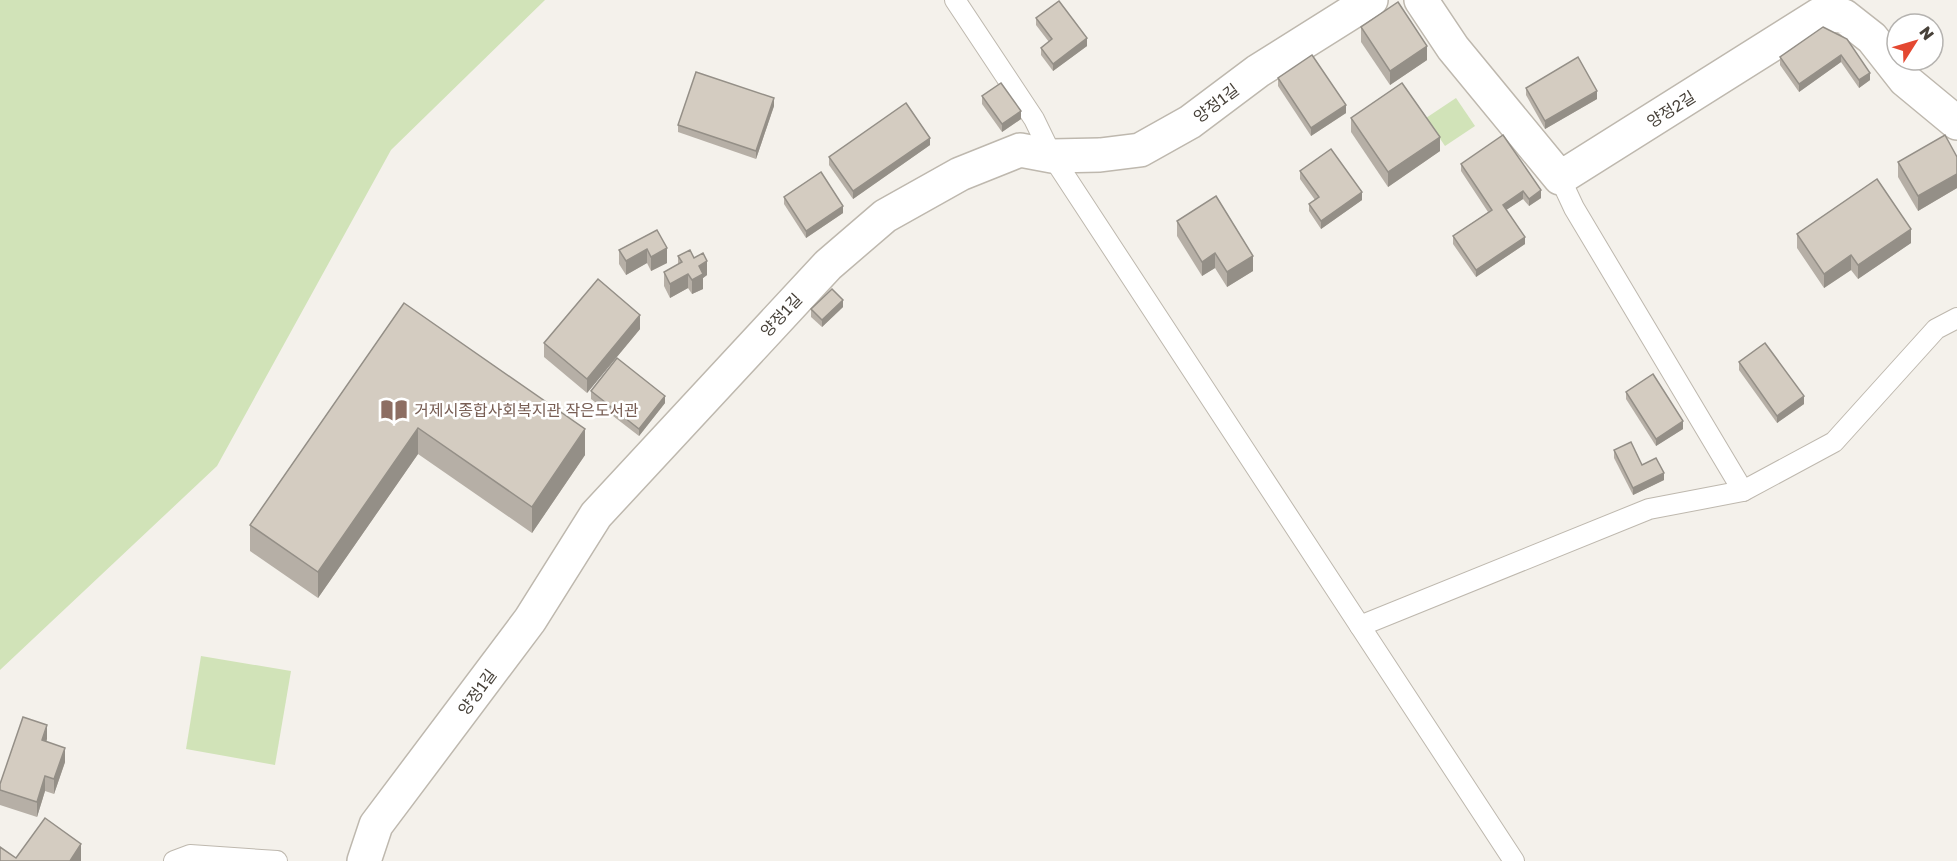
<svg xmlns="http://www.w3.org/2000/svg" width="1957" height="861" viewBox="0 0 1957 861" font-family="'Golos Text','Noto Sans KR',sans-serif">
<rect width="100%" height="100%" fill="#f4f1eb"/>
<g fill="#d1e3b8">
<path d="M0 0H545L391 150 217 466 0 670Z"/>
<path d="M1456 98 1475 126 1445 146 1426 118Z"/>
<path d="M201 656 291 671 275 765 186 749Z"/>
</g>
<g fill="none" stroke-linecap="round" stroke-linejoin="round">
<defs>
<g id="lane">
<path d="M955 0 1034 119 1052 156 1360 626"/>
<path d="M1560 178 1574 208 1743 491"/>
<path d="M174 861 190 855 277 861"/>
<path d="M1514 861 1360 626 1649 509 1743 491 1834 442 1936 329 1957 318"/>
</g>
<g id="street">
<path d="M1421 0 1453 48 1560 178 1819 15 1844 16 1872 38 1905 80 1957 123"/>
<path d="M364 861 376 825 530 620 596 515 828 265 885 216 960 174 1020 150 1052 156 1100 155 1140 150 1190 122 1258 71 1371 0"/>
</g>
</defs>
<use href="#lane" stroke="#beb8ae" stroke-width="22"/>
<use href="#street" stroke="#beb8ae" stroke-width="36"/>
<use href="#lane" stroke="#fff" stroke-width="20"/>
<use href="#street" stroke="#fff" stroke-width="33"/>
</g>
<g fill="#b6afa6">
<path d="M1036 18 1087 46 1053 71 1041 55V48L1049 42 1036 25Z"/>
<path d="M1361 27 1427 60 1390 85 1361 42Z"/>
<path d="M1823 27 1870 80 1859 88 1841 62 1799 92 1780 65V57Z"/>
<path d="M1278 78 1346 113 1311 136 1278 86Z"/>
<path d="M1526 88 1597 99 1545 129 1526 95Z"/>
<path d="M982 96 1021 119 1002 132 982 104Z"/>
<path d="M774 106 756 159 678 132V125Z"/>
<path d="M1351 118 1440 151 1388 187 1351 132Z"/>
<path d="M930 145 853 199 829 165V157Z"/>
<path d="M1957 157V188L1918 211 1898 177V162Z"/>
<path d="M1461 164 1541 198 1529 206 1523 199 1506 210 1525 244 1476 277 1453 244V236L1488 212 1461 171Z"/>
<path d="M1300 171 1362 200 1321 229 1309 211V204L1315 200 1300 179Z"/>
<path d="M784 197 843 213 806 238 784 204Z"/>
<path d="M1177 221 1253 271 1227 287 1215 268 1202 276 1177 236Z"/>
<path d="M657 230 667 263 651 271 647 263 626 275 619 264V250Z"/>
<path d="M1797 234 1911 243 1858 279 1851 270 1824 288 1797 248Z"/>
<path d="M678 256 707 275 703 278V289L692 294 688 288 670 298 664 286V272L678 264Z"/>
<path d="M404 303 585 455 532 533 418 454 318 598 250 551V525Z"/>
<path d="M843 307 822 327 811 317V309Z"/>
<path d="M640 329 587 393 544 357V343Z"/>
<path d="M1739 362 1804 404 1777 423 1739 370Z"/>
<path d="M591 391 665 403 639 436 591 399Z"/>
<path d="M1626 392 1683 429 1656 446 1626 399Z"/>
<path d="M1614 450 1642 465 1664 480 1633 495 1614 458Z"/>
<path d="M47 739 46 742 65 762 54 794 45 791 37 817 0 805V784Z"/>
</g>
<g fill="#948f87">
<path d="M1087 38V46L1053 71V64Z"/>
<path d="M1427 46V60L1390 85V71Z"/>
<path d="M1841 55V62L1799 92V84Z"/>
<path d="M1870 73V80L1859 88V80Z"/>
<path d="M1597 91V99L1545 129V121Z"/>
<path d="M774 98V106L756 159V151Z"/>
<path d="M1346 105V113L1311 136V128Z"/>
<path d="M1021 111V119L1002 132V124Z"/>
<path d="M1440 137V151L1388 187V172Z"/>
<path d="M930 138V145L853 199V191Z"/>
<path d="M1957 174V188L1918 211V196Z"/>
<path d="M1541 190V198L1529 206V199Z"/>
<path d="M1523 191V199L1503 212V205Z"/>
<path d="M1362 192V200L1321 229V221Z"/>
<path d="M843 206V213L806 238V231Z"/>
<path d="M1911 229V243L1858 279V265Z"/>
<path d="M1525 237V244L1476 277V270Z"/>
<path d="M667 248V263L651 271V257Z"/>
<path d="M647 249V263L626 275V261Z"/>
<path d="M1215 253V268L1202 276V262Z"/>
<path d="M1851 255V270L1824 288V274Z"/>
<path d="M1253 256V271L1227 287V272Z"/>
<path d="M707 261V275L703 278V289L692 294V280L699 266Z"/>
<path d="M688 274V288L670 298V284Z"/>
<path d="M843 300V307L822 327V320Z"/>
<path d="M640 315V329L587 393V379Z"/>
<path d="M665 396V403L639 436V429Z"/>
<path d="M1804 396V404L1777 423V416Z"/>
<path d="M1683 421V429L1656 446V439Z"/>
<path d="M418 428V454L318 598V572Z"/>
<path d="M585 429V455L532 533V507Z"/>
<path d="M1664 473V480L1633 495V488Z"/>
<path d="M47 725V739L42 754V740Z"/>
<path d="M65 748V762L54 794V779Z"/>
<path d="M45 776V791L37 817V802Z"/>
<path d="M81 844V861H70Z"/>
</g>
<g fill="#d4ccc1" stroke="#948f87" stroke-width="1.5">
<path d="M1059 1 1087 38 1053 64 1041 48 1052 39 1036 18Z"/>
<path d="M1398 2 1427 46 1390 71 1361 27Z"/>
<path d="M1823 27 1847 39 1870 73 1859 80 1841 55 1799 84 1780 57Z"/>
<path d="M1312 55 1346 105 1311 128 1278 78Z"/>
<path d="M1578 57 1597 91 1545 121 1526 88Z"/>
<path d="M696 72 774 98 756 151 678 125Z"/>
<path d="M1001 83 1021 111 1002 124 982 96Z"/>
<path d="M1402 83 1440 137 1388 172 1351 118Z"/>
<path d="M906 103 930 138 853 191 829 157Z"/>
<path d="M1503 135 1541 190 1529 199 1523 191 1503 205 1525 237 1476 270 1453 236 1492 210 1461 164Z"/>
<path d="M1945 135 1957 157V174L1918 196 1898 162Z"/>
<path d="M1331 149 1362 192 1321 221 1309 204 1319 197 1300 171Z"/>
<path d="M821 172 843 206 806 231 784 197Z"/>
<path d="M1877 179 1911 229 1858 265 1851 255 1824 274 1797 234Z"/>
<path d="M1216 196 1253 256 1227 272 1215 253 1202 262 1177 221Z"/>
<path d="M657 230 667 248 651 257 647 249 626 261 619 250Z"/>
<path d="M690 250 694 258 703 253 707 261 699 266 703 274 692 280 688 274 670 284 664 272 682 262 678 256Z"/>
<path d="M598 279 640 315 587 379 544 343Z"/>
<path d="M832 289 843 300 822 320 811 309Z"/>
<path d="M404 303 585 429 532 507 418 428 318 572 250 525Z"/>
<path d="M1765 343 1804 396 1777 416 1739 362Z"/>
<path d="M617 358 665 396 639 429 591 391Z"/>
<path d="M1653 374 1683 421 1656 439 1626 392Z"/>
<path d="M1631 442 1642 465 1656 458 1664 473 1633 488 1614 450Z"/>
<path d="M23 717 47 725 42 740 65 748 54 779 45 776 37 802 0 790V784Z"/>
<path d="M45 818 81 844 70 861H0V847L16 858Z"/>
</g>
<defs>
<symbol id="library-bare" viewBox="-9 -9 18 18"><path d="M-6-4Q-3-5.5-.7-3.5V5Q-3 3-6 4ZM6-4Q3-5.5 .7-3.5V5Q3 3 6 4Z" fill="#8d6e63" stroke="#fff" stroke-width="2.5" paint-order="stroke"/></symbol>
</defs>
<g fill-rule="evenodd">
<use href="#library-bare" x="375" y="391" width="38" height="38"/>
</g>
<g text-anchor="middle" dominant-baseline="central" stroke-width="5" stroke-linejoin="round" paint-order="stroke">
<g font-size="16" fill="#474139" stroke="#fff">
<text transform="translate(1216 103) rotate(-37)">양정1길</text>
<text transform="translate(1671 109) rotate(-32)">양정2길</text>
<text transform="translate(781 315) rotate(-47)">양정1길</text>
<text transform="translate(477 692) rotate(-54)">양정1길</text>
</g>
<g font-size="16" fill="#785e54" stroke="#fff" text-anchor="start">
<text x="414" y="410">거제시종합사회복지관 작은도서관</text>
</g>
</g>
<g transform="translate(1915 42) rotate(53)"><circle r="28" fill="#ffffff" stroke="#b5b3b0" stroke-width="1.5"/>
<path d="M0-4.5L10 22L0 15L-10 22Z" fill="#e44831"/>
<text y="-9" font-size="16" font-weight="bold" text-anchor="middle" fill="#474139">N</text>
</g>
</svg>
